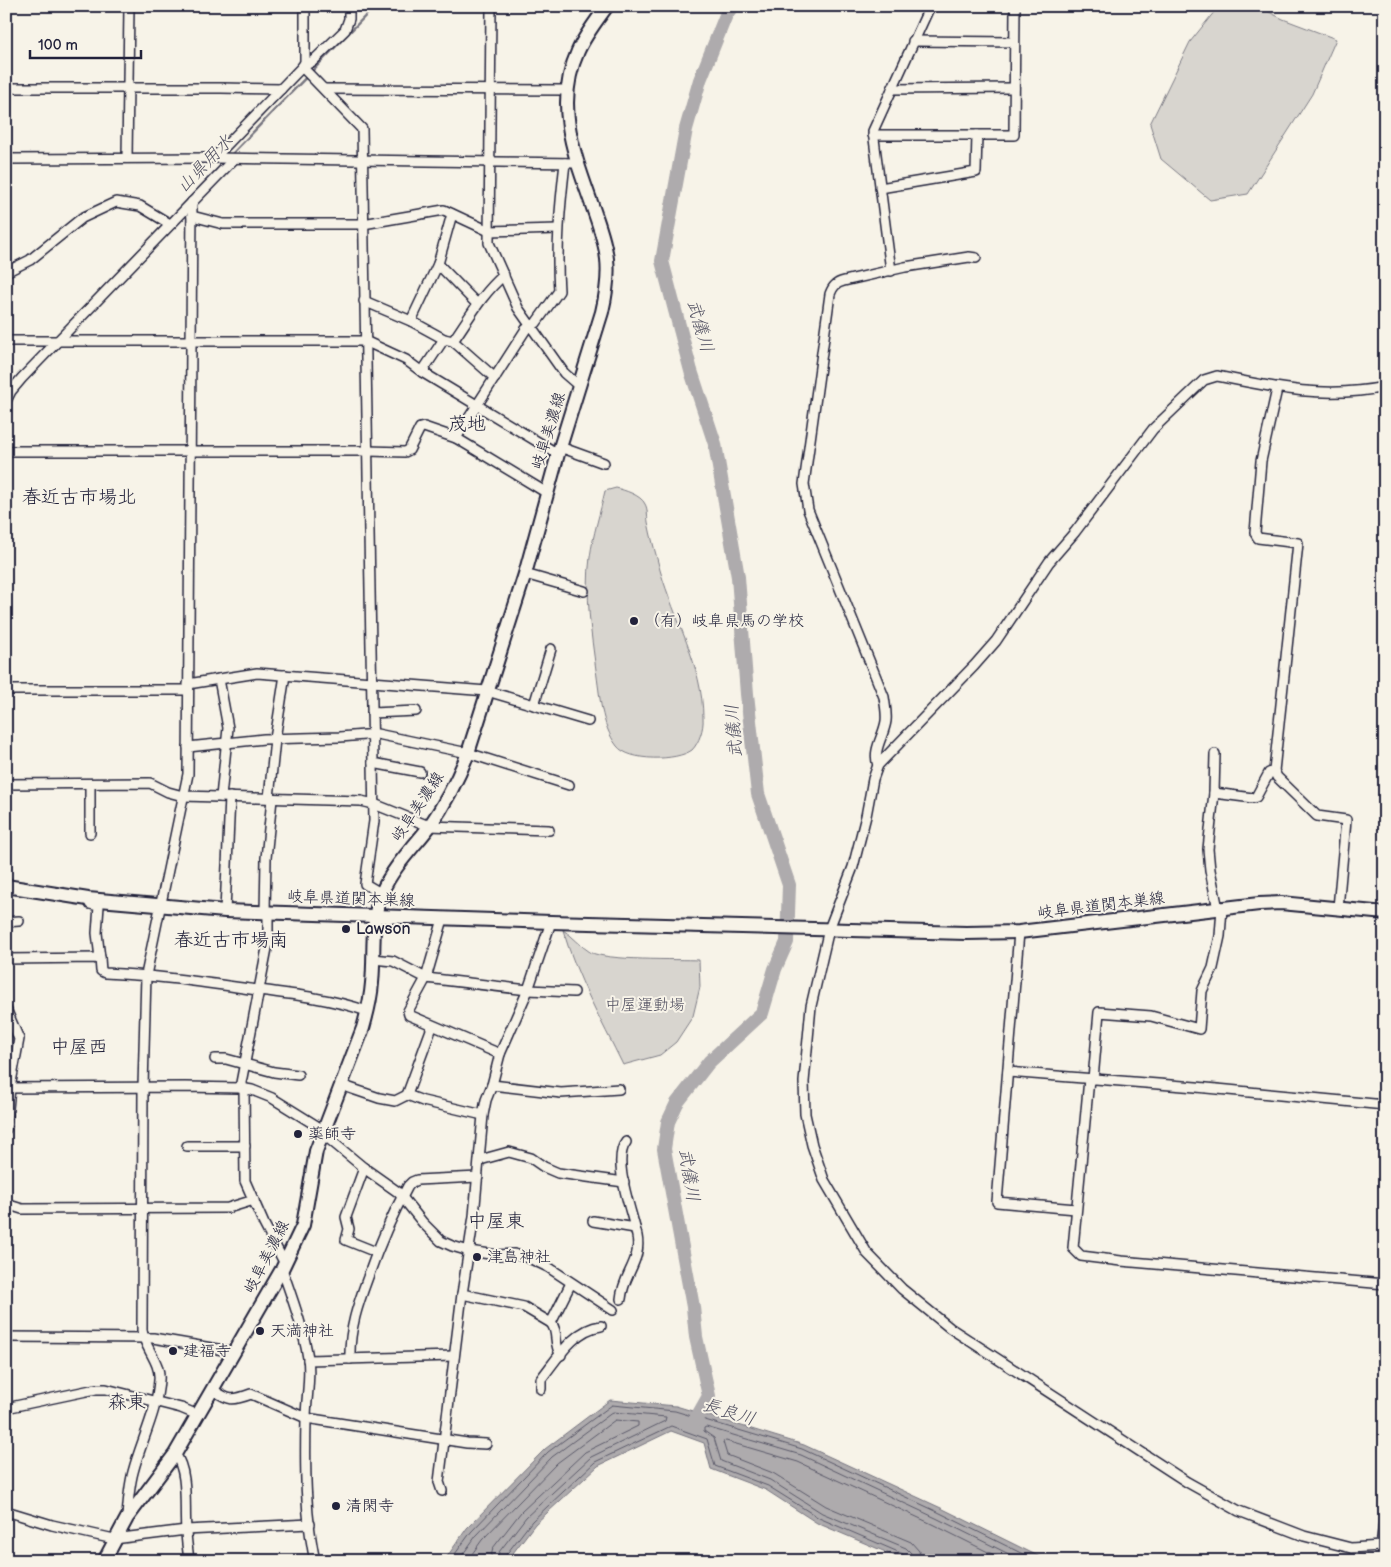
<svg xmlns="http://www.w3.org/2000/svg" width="1391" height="1567" viewBox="0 0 1391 1567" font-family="'Balsamiq Sans','Klee One',sans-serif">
<rect width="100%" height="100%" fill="#f7f3e8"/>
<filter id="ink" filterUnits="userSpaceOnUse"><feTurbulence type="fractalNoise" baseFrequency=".02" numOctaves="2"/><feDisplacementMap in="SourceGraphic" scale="10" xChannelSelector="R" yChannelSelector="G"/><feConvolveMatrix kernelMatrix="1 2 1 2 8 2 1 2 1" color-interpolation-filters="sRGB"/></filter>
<g filter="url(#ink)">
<g fill="#d8d5cf" stroke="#7d7c85">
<path d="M1219 6H1257L1283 19 1336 39 1312 94 1248 194 1210 200 1161 159 1150 124 1190 42Z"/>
<path d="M616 488C624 490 641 495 645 504 648 509 647 516 648 522 651 538 656 554 660 570 674 619 703 666 703 718 704 728 699 743 692 750 677 761 629 762 617 746 601 725 600 696 596 670 591 633 585 595 590 557 593 535 600 513 605 491Z"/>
<path d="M563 930C573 936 580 946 590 952 606 961 677 959 699 960L700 987 693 1016 676 1042 660 1055 623 1065C601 1020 577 978 563 930Z"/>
</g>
<path fill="#aeabad" stroke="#76747f" d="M610 1400 676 1406 804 1445 941 1508 1048 1561H907L817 1523 766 1490 711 1469 704 1443 671 1431 598 1466 535 1524 507 1561H444L467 1528 545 1449Z"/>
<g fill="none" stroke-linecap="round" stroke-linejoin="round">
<g stroke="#5a5969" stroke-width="1">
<path d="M450 1561 471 1532 548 1452 612 1405 675 1411 802 1449 938 1512 1037 1561"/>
<path d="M458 1561 476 1536 552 1457 613 1412 666 1417 665 1421 591 1457 526 1517 499 1552 497 1561"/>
<path d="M467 1561 482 1540 557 1463 615 1420 638 1422V1426L585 1452 521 1512 493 1548 490 1561"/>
<path d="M504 1561 505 1556 532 1521 595 1462 671 1426 707 1439 715 1466 768 1486 819 1518 903 1554 906 1557 907 1561"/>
<path d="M913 1561 911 1553 906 1548 822 1513 770 1480 721 1461 714 1438 704 1431V1428L706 1427 801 1455 936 1518 1023 1561"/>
<path d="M921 1561 919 1551 911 1542 826 1506 773 1473 727 1455 723 1442 726 1441 798 1462 932 1524 1006 1561"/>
</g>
<g stroke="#76747f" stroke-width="2.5">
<path d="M230 156 375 6"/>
<path d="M55 338 226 160"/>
</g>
<path stroke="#aeabad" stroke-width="14" d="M696 1419 709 1396 696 1337 693 1307 664 1149 668 1122 677 1103 709 1062 762 1013 775 969 787 942 789 885 758 794 747 694 738 577 715 444 691 371 662 261 686 129 700 80 726 15 732 6"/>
<defs>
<g id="street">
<path d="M491 6 489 243 518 308 564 373 579 386"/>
<path d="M913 41 1014 42"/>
<path d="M302 67 362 129 374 821 365 884 382 894"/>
<path d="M302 67 305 62V6"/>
<path d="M6 88H221L281 89"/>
<path d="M324 89 567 90"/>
<path d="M892 89 1014 88"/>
<path d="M873 135H1014L1015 6"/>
<path d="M127 158 129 6"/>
<path d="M214 158 302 67 313 61 345 30 349 19V6"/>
<path d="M6 159 214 158 577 163"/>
<path d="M880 188 976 172 977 135"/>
<path d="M192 216 223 224H363L444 210 489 231 558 229"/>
<path d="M438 264 477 304"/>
<path d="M891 271 873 131 930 6"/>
<path d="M6 272 30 260 82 218 116 202 140 206 170 224"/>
<path d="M364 301 411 321 444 339 453 341 495 378"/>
<path d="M411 321 438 264 452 214"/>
<path d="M6 341H365L406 360 422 372 558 454"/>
<path d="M453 341C469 318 482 294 504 275"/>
<path d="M422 372 444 339"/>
<path d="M1385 387C1325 399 1275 388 1217 376L1204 380 1153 429 1075 532 1049 562 996 641 974 666 878 765 873 779 866 816 853 867 829 929 811 1006 804 1082 805 1114 812 1145 824 1180 867 1253 902 1289 950 1328 1187 1482 1239 1511 1304 1536 1351 1548 1381 1546 1385 1547"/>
<path d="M1277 389 1261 461 1255 533 1258 538 1298 543 1274 771 1277 777 1317 816 1346 820 1338 908"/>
<path d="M6 401 11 391 22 378 234 159"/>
<path d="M456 438 526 329 536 323 559 291C556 248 560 206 565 163"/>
<path d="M560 447 604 463"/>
<path d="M6 451H368L405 452 409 450 420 428 424 427 456 438 547 493"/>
<path d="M525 574 584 591"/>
<path d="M219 679 228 728 221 797"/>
<path d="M188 684 257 673 487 691 588 721"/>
<path d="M6 690H188"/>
<path d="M534 705 551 649"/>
<path d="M372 713 416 711"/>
<path d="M188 747 264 739 340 737 377 734 468 753 569 785"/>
<path d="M1215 754 1214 793 1208 849 1210 870 1218 909"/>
<path d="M373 763 420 772"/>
<path d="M878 765C872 750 884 736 886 721 887 713 885 705 884 697L808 510 804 484 830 294C833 286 836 283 844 281L905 267 969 257 976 258"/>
<path d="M6 784 150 783 168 792 183 796 361 801 374 804 429 826 549 830"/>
<path d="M90 784V833"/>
<path d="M1214 793 1253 798 1256 797 1269 773 1274 771"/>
<path d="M269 798 275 739 285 675"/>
<path d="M89 901 90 904 99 906 97 933 100 958"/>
<path d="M225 911 230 797"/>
<path d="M265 913 266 858 272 799"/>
<path d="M443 919 426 978 528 990 574 992"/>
<path d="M6 922 19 921"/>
<path d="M1019 932 997 1202 1076 1209"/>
<path d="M6 959 100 958 101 971 105 973C154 975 202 982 250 989 290 994 329 998 367 1011"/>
<path d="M373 959 393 961 426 978 408 1011 409 1015 500 1054"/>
<path d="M6 1009 19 1039 10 1088 6 1129"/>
<path d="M215 1059H226L274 1072 298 1075"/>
<path d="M1008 1072 1196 1087 1385 1105"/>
<path d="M1089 1079 1073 1248 1081 1256 1121 1261 1385 1284"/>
<path d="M1093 1079 1099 1012 1151 1016 1199 1029 1202 991 1213 968 1220 936 1222 908"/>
<path d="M341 1085 379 1098 395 1101 407 1095 423 1101 483 1115"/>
<path d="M492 1085 561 1093 619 1089"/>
<path d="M6 1088 185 1087 240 1088 252 1090 272 1098 317 1126 323 1134 364 1168 398 1192 423 1223 441 1241 452 1246 469 1251 497 1255 514 1254 529 1258 548 1267 613 1310"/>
<path d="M240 1088 268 943V913"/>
<path d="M244 1088 245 1181 264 1224 285 1264"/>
<path d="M407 1095 432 1027"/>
<path d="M187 1146H245"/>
<path d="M480 1160 509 1152 531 1158 544 1167 558 1173 624 1182"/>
<path d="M364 1168 346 1217 349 1229 346 1240 376 1252"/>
<path d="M6 1204 22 1209 228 1208 254 1200"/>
<path d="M593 1221 635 1228"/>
<path d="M282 1269C292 1298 303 1327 308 1358 311 1377 306 1399 306 1419 305 1466 305 1515 315 1561"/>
<path d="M462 1294 524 1307 551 1323 571 1283"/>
<path d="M621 1299C623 1274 642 1261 637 1236 633 1214 611 1161 626 1142"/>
<path d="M551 1323C559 1332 553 1345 561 1355"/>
<path d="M6 1337 153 1338 235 1352"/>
<path d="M350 1359C349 1329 358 1304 368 1277 379 1245 392 1215 408 1186L412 1182 417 1180 478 1177"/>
<path d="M308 1360 454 1356"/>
<path d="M541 1389V1379C557 1359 574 1329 601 1326"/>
<path d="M213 1390C230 1401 232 1401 251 1394L306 1418 467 1443 486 1444"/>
<path d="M6 1408 96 1389H106L181 1408 198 1415"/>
<path d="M175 1454C189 1472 184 1507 186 1530 186 1540 188 1550 189 1561"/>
<path d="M442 1491 439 1482 462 1294 474 1216 483 1115 486 1100 492 1085 500 1054 528 990 551 922"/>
<path d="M6 1511 52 1525 114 1539 186 1530 310 1524"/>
<path d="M127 1518C128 1503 129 1487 133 1472 141 1441 157 1412 159 1380 161 1362 144 1348 142 1330L143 1087 146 975 188 774 192 202"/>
<path d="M1381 1546 1385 1515"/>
</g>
<g id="primary">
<path d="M6 886 88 899 225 911 551 922 966 933 1019 932 1259 904 1281 903 1385 913"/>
<path d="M104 1561 127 1518 175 1454 282 1269 303 1225 316 1151 363 1028C367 1014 371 998 372 983 375 954 370 920 382 892 393 867 412 849 429 827 445 804 458 779 468 753L525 574 558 454 602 312C606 295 609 277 607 259 605 240 598 223 592 205 574 154 554 104 578 51 585 35 597 20 607 6"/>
</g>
</defs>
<use href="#street" stroke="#22223b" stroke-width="12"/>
<use href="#primary" stroke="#22223b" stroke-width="16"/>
<use href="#street" stroke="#f7f3e8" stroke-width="9"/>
<use href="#primary" stroke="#f7f3e8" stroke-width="12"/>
</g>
</g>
<g fill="#22223b" stroke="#f7f3e8" stroke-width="2">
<circle cx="634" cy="621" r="5"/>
<circle cx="346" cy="929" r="5"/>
<circle cx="298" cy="1134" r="5"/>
<circle cx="477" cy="1257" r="5"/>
<circle cx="260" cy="1331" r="5"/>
<circle cx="173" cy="1351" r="5"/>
<circle cx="336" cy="1506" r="5"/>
</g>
<g text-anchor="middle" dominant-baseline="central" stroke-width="4" stroke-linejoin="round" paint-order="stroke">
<g font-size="16" fill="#22223b" stroke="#f7f3e8">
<text transform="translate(549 431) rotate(-73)">岐阜美濃線</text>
<text transform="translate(418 807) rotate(-56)">岐阜美濃線</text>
<text transform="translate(351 899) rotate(2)">岐阜県道関本巣線</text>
<text transform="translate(1101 906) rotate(-7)">岐阜県道関本巣線</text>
<text transform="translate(267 1257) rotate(-63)">岐阜美濃線</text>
</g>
<g font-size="16" fill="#22223b" stroke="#f7f3e8" text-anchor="start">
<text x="644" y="621">（有）岐阜県馬の学校</text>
<text x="356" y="929">Lawson</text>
<text x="308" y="1134">薬師寺</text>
<text x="487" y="1257">津島神社</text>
<text x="270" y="1331">天満神社</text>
<text x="183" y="1351">建福寺</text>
<text x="346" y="1506">清閑寺</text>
</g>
<g font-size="16" fill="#504f60" stroke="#f7f3e8">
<text x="645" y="1005">中屋運動場</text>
</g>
<g font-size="18" font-style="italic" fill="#535263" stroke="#f7f3e8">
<text transform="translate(205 164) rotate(-46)">山県用水</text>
<text transform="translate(700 326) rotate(74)">武儀川</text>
<text transform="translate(734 731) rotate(-95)">武儀川</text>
<text transform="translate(689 1175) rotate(81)">武儀川</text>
<text transform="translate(729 1412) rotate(17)">長良川</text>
</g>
<g font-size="19" fill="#22223b" stroke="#f7f3e8">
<text x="467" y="424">茂地</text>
<text x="79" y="497">春近古市場北</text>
<text x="231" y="940">春近古市場南</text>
<text x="79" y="1047">中屋西</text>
<text x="496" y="1221">中屋東</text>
<text x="127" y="1402">森東</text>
</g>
</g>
<rect width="1391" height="1567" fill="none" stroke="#f7f3e8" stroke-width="25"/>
<rect x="12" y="12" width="1366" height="1542" fill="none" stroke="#22223b" stroke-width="2" filter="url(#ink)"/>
<path d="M30 50v8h111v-8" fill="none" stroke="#22223b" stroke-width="2.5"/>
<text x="38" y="50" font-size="15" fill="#22223b" stroke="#f7f3e8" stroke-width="4" paint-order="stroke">100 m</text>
</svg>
